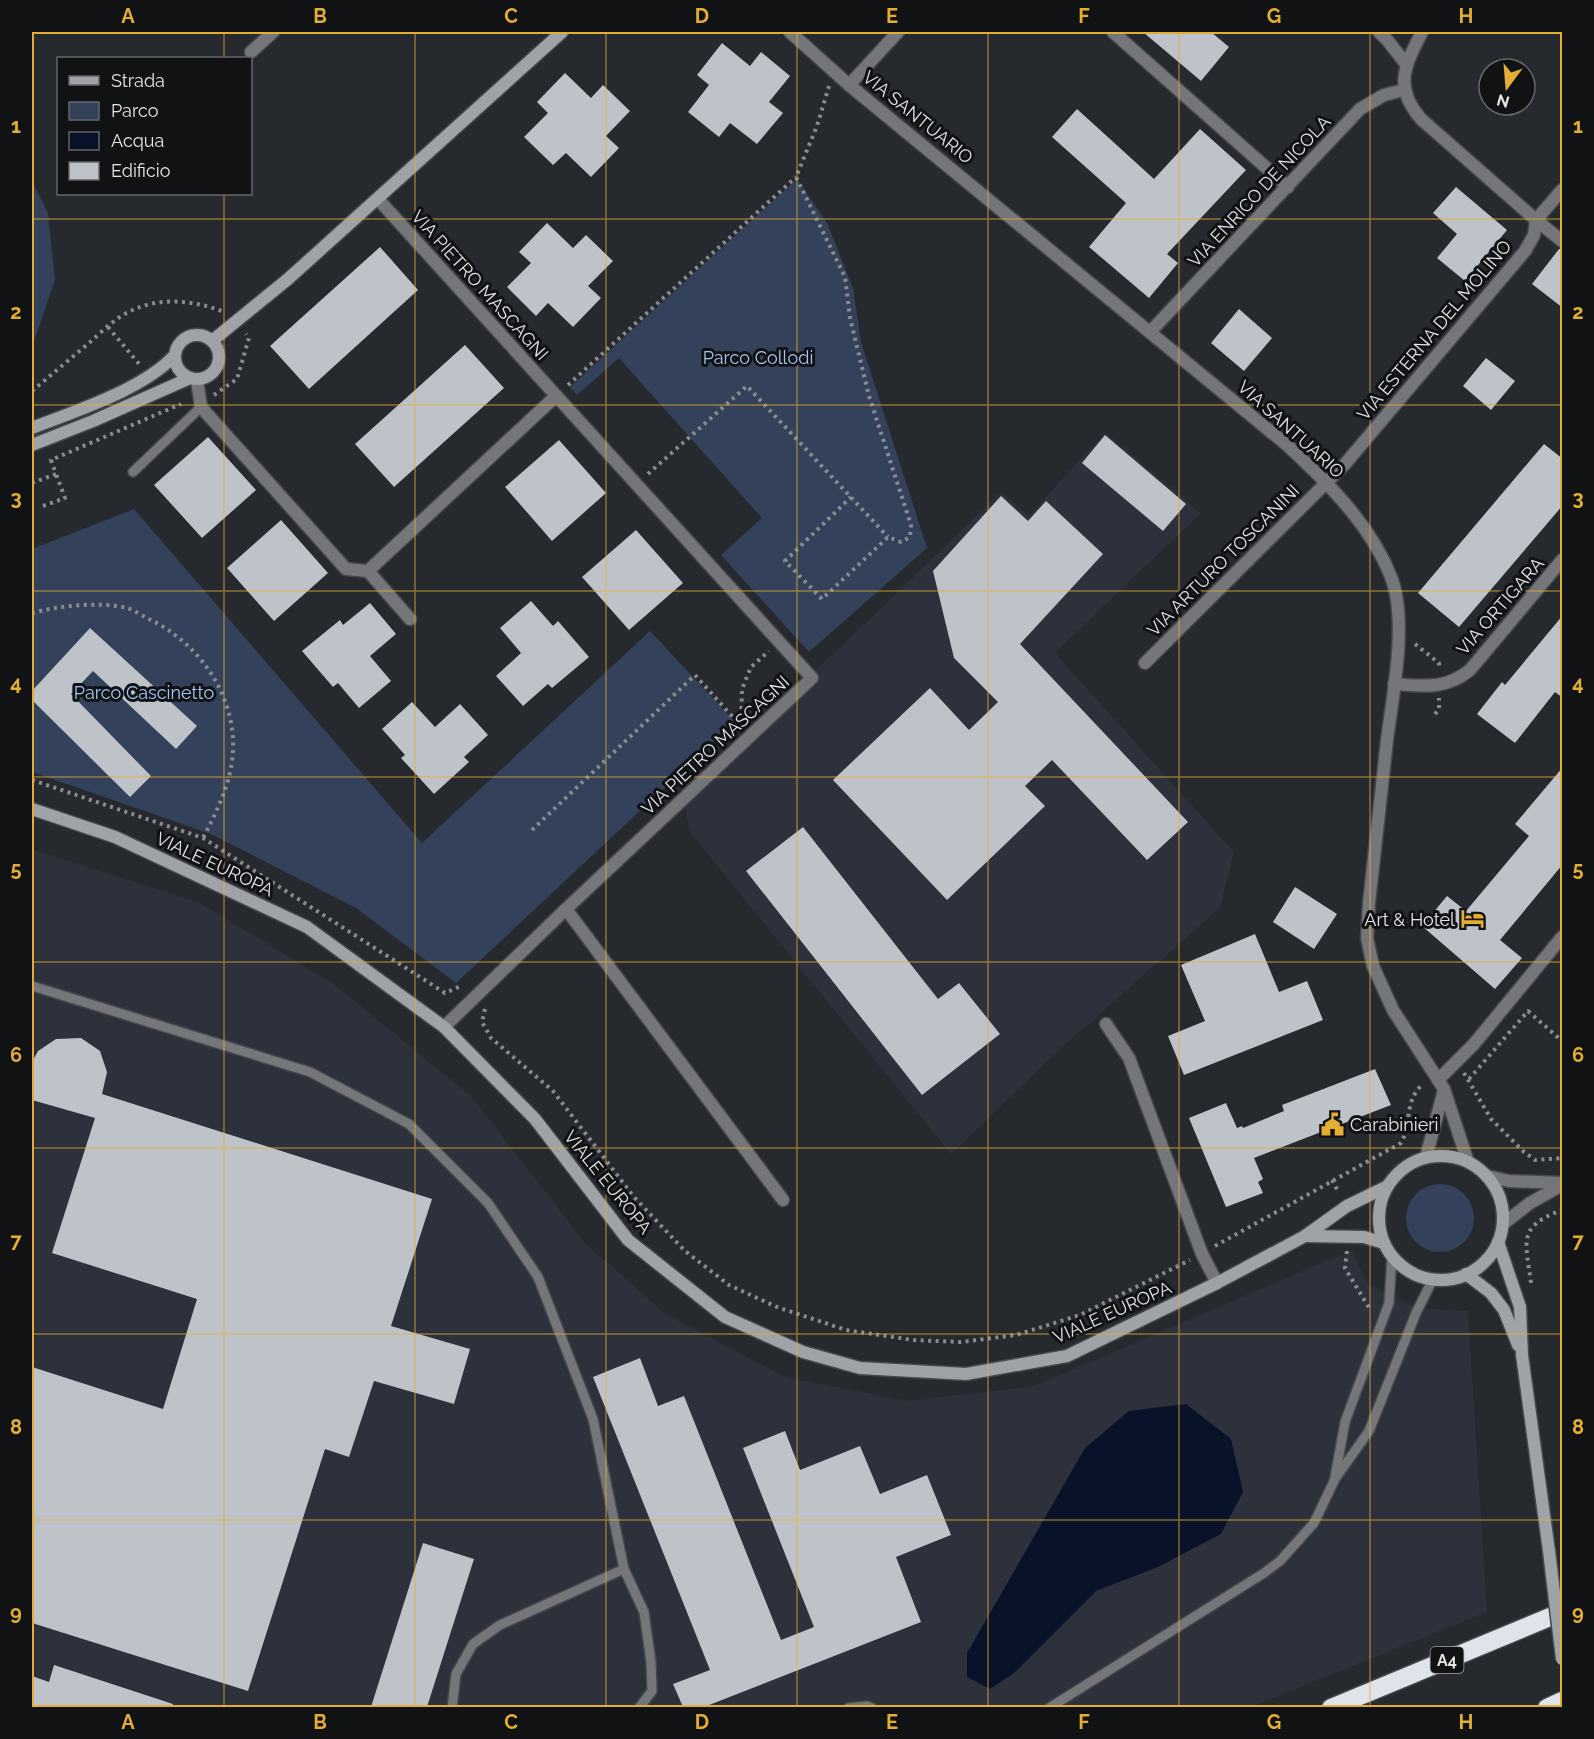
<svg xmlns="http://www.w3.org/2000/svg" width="1594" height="1739" viewBox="0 0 1594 1739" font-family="Raleway,sans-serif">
<rect width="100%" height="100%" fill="#26292e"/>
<g fill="#2c313c">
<path d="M1105 432 1201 513 1055 653 1234 852 1220 908 1060 1049 951 1154 689 831 684 798 1001 492 1029 516Z"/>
<path d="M32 849 200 903 331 982 471 1096 586 1244 666 1314 785 1377 908 1401 1034 1386 1352 1250 1369 1286 1419 1308 1468 1311 1487 1612 1250 1707H32Z"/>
</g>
<g fill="#34415a">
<path d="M797 179 827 223 853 288 861 342 927 548 809 652 721 555 762 518 619 358 577 395 570 387Z"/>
<path d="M32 181 48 213 55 280 32 347Z"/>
<path d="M134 509 422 843 650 631 735 722 456 983 356 908 211 834 32 772V549Z"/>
<circle cx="1440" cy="1218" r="34"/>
</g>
<path fill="#08132a" d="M1186 1404 1231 1439 1243 1492 1221 1534 1158 1567 1096 1591 1014 1673 990 1689 967 1677V1653L1085 1448 1129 1411Z"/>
<g fill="#bec2c9">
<path d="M1143 32H1211L1229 47 1201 81Z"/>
<path d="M722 43 750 66 761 52 790 76 769 102 783 113 757 144 730 123 719 137 688 112 709 85 697 75Z"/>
<path d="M565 73 591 98 603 85 630 111 606 136 619 148 591 177 566 153 553 165 524 137 548 113 537 102Z"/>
<path d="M1077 109 1154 179 1200 129 1246 170 1167 254 1178 263 1149 298 1089 247 1126 203 1052 137Z"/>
<path d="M1456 187 1507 230 1465 281 1437 258 1457 234 1433 213Z"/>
<path d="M547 223 573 248 586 235 613 261 588 286 601 298 573 327 548 303 536 316 507 287 531 263 519 252Z"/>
<path d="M380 247 418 290 309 389 270 346Z"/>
<path d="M1559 249H1563V308L1532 284Z"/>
<path d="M1239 309 1272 338 1244 371 1211 343Z"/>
<path d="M465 345 504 388 394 487 355 444Z"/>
<path d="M1486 358 1515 381 1491 410 1463 386Z"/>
<path d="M1105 435 1186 504 1163 531 1082 463Z"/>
<path d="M208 437 256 490 202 538 154 485Z"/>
<path d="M559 440 606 493 552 541 505 487Z"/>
<path d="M1544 444 1563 459V505L1459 627 1418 593Z"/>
<path d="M1001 496 1028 521 1046 501 1103 554 1020 644 1188 822 1147 860 1052 760 1025 786 1045 806 947 900 833 780 930 688 969 730 998 702 954 658 933 571Z"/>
<path d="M281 520 328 573 274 621 227 568Z"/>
<path d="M636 530 683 583 629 630 582 577Z"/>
<path d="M531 601 553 626 558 621 589 657 552 688 548 684 523 706 496 676 521 653 500 628Z"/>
<path d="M370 603 396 634 370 656 391 681 359 708 338 683 333 687 302 651 340 620 343 625Z"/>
<path d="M1563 615V698L1555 692 1515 743 1477 714 1502 682 1505 685Z"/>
<path d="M90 628 197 726 176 749 93 671 71 694 151 776 130 797 32 700V691Z"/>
<path d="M412 702 435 727 460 704 488 735 464 757 469 762 434 794 401 758 405 755 382 729Z"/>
<path d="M1563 767V864L1500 940 1522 958 1495 989 1422 926 1447 896 1466 911 1529 836 1515 824Z"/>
<path d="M803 827 938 999 959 983 1000 1034 922 1095 746 871Z"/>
<path d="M1295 887 1337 914 1314 949 1273 922Z"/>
<path d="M1255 934 1279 992 1307 981 1323 1020 1184 1075 1168 1036 1205 1021 1181 965Z"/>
<path d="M81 1038 100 1051 107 1072 102 1094 432 1199 391 1326 470 1349 454 1404 374 1381 349 1457 325 1449 248 1691 32 1623V1367L163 1409 197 1299 52 1253 95 1118 32 1100V1062L38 1051 56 1039Z"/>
<path d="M1375 1069 1391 1105 1254 1158 1263 1179 1258 1182 1263 1193 1226 1207 1189 1118 1226 1103 1237 1128 1242 1126 1243 1128 1284 1111 1282 1105Z"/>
<path d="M640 1358 658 1406 684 1396 781 1640 814 1627 743 1448 785 1431 800 1470 860 1446 880 1494 927 1475 951 1535 896 1557 921 1622 704 1707H683L673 1684 710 1670 593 1377Z"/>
<path d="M423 1543 474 1559 427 1707H371Z"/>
<path d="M54 1665 173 1704 172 1707H32V1676L49 1682Z"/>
</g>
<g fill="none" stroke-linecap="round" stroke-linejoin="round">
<defs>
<g id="lane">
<path d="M133 472 201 407"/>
<path d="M32 986 310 1072 409 1124 488 1203 538 1277 593 1419 624 1569 644 1612 651 1662 652 1691 639 1708"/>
<path d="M1335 1477 1345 1422 1389 1303 1392 1256"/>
<path d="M452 1708 456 1674 473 1644 500 1625 624 1569"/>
<path d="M848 1708 867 1706 872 1708"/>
<path d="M1049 1708 1264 1573 1280 1561 1314 1523 1335 1479 1369 1431 1416 1313 1433 1279"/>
</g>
<g id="street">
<path d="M790 32 849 85 1287 445C1327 482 1371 525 1391 577 1408 620 1393 694 1387 740 1381 794 1375 849 1369 903L1367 938 1373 966 1393 1010 1444 1089 1468 1162"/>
<path d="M1113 32 1288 187"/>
<path d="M1379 32 1388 41 1406 64"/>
<path d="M1422 32C1405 65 1393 87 1421 119L1536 220 1562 241"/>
<path d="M251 52 273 32"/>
<path d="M849 85 898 32"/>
<path d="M378 199 812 678 566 909 444 1027"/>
<path d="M1536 220 1562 190"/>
<path d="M1150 332 1360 109 1384 95 1404 90"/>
<path d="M197 380 201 407 346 569 368 571 556 396"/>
<path d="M368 571 410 619"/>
<path d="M1145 663 1345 464 1525 251 1534 235 1536 220"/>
<path d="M1394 684C1424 686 1445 690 1470 670L1562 560"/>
<path d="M566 909 783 1200"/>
<path d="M1106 1024 1129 1058 1202 1254 1217 1283"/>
<path d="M1438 1080 1474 1044 1562 937"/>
<path d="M1426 1157 1444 1090"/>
<path d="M1487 1176 1509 1181 1562 1183"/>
<path d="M1503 1224 1530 1203 1562 1185"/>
</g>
<g id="secondary">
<circle cx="197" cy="357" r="22"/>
<path d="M212 341 288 279 562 32"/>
<path d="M32 428C75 411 142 390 174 356"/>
<path d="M32 445 93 421 190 378"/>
<path d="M32 809 115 837 307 927 444 1027 535 1119 628 1240 725 1317 803 1352 860 1368 966 1374 1067 1356 1217 1283 1305 1236 1347 1206 1386 1187"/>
<circle cx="1441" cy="1218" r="62"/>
<path d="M1305 1236 1364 1237 1384 1243"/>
<path d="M1498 1242 1520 1307 1522 1355 1549 1551"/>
<path d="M1466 1274 1491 1293 1504 1310 1518 1345"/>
</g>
<g id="highway">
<path d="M1331 1708 1562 1612"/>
<path d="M1547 1708 1562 1701"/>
</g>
</defs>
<use href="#lane" stroke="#44474c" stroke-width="12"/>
<use href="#street" stroke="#44474c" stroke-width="15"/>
<use href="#secondary" stroke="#44474c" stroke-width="15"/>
<use href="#highway" stroke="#44474c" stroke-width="21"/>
<g stroke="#898c8f" stroke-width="4" stroke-dasharray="3 4.5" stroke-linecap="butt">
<path d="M829 86 817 126 796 177 845 277 850 318 869 396 911 525 910 537 901 542 888 537 822 599 785 561 851 497"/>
<path d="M108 327 140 365"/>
<path d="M568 385 796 177"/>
<path d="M32 391C51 375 70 359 89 343 98 335 107 326 117 319 149 296 189 298 224 312"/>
<path d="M214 395 237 379 249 338 246 334"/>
<path d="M648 474 747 386 888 537"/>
<path d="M32 483 56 474 51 460 181 404"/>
<path d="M43 506 65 498 56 474"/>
<path d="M32 613C58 606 99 601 127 608 134 610 141 615 147 618 194 640 230 686 233 739 235 775 219 807 203 838"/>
<path d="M1415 644 1439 663V670"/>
<path d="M1435 714 1439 709V698"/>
<path d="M741 724 742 689 751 667 769 651"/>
<path d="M32 780 203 838 445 993 461 986"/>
<path d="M532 830 695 675 740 725"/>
<path d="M485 1009 482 1022 491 1038 553 1091 634 1197 685 1251 729 1285 777 1307 846 1330 913 1340 961 1342 1016 1335 1080 1315 1190 1260"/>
<path d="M1464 1073 1491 1119 1524 1152 1535 1160 1562 1158"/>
<path d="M1469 1079 1528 1011 1562 1041"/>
<path d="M1332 1180 1339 1193"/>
<path d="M1215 1246 1401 1143C1412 1123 1404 1103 1421 1086L1419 1084"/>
<path d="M1347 1251 1345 1268 1371 1311"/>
<path d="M1531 1283C1526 1242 1516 1227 1562 1210"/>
</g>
<use href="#lane" stroke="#747679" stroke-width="9"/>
<use href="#street" stroke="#747679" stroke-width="12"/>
<use href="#secondary" stroke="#9fa2a6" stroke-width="12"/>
<use href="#highway" stroke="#dfe3ea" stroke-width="18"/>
<defs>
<path id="secondary-bridge" d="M1549 1551 1562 1659"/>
</defs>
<use href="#secondary-bridge" stroke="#44474c" stroke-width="15" stroke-linecap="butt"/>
<use href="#secondary-bridge" stroke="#9fa2a6" stroke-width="12"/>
</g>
<path fill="none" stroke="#e4ae35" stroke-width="1.5" stroke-opacity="0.55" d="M224 32V58M415 32V1708M606 32V1708M797 32V1708M988 32V1708M1179 32V1708M1370 32V1708M224 194V1708M32 219H1562M32 405H1562M32 591H1562M32 777H1562M32 962H1562M32 1148H1562M32 1334H1562M32 1520H1562"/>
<defs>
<symbol id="hotel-bare" viewBox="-9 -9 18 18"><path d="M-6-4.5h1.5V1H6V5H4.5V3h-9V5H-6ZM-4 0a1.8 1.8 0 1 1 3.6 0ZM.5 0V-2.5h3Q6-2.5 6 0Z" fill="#e4ae35" stroke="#101214" stroke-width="2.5" paint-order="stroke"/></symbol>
<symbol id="civic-bare" viewBox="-9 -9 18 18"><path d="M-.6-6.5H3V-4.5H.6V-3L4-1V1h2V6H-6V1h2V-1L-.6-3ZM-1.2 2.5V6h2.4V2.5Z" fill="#e4ae35" stroke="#101214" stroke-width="2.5" paint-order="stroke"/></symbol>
</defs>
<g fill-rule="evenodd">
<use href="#hotel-bare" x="1456" y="902" width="33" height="33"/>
<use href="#civic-bare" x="1316" y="1108" width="33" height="33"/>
</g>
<g text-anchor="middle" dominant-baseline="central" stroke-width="6" stroke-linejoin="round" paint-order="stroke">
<rect fill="#101214" stroke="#a3a5a8" stroke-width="1.5" x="1430.5" y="1647" width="33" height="26" rx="4.5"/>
<g font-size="16" font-weight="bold" fill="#e2e4e7">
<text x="1447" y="1660">A4</text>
</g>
<g font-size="18" fill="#e2e4e7" stroke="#101214">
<text transform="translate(918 117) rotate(39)">VIA SANTUARIO</text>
<text transform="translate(1259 191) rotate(-47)">VIA ENRICO DE NICOLA</text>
<text transform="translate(480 285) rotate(48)">VIA PIETRO MASCAGNI</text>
<text transform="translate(1434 330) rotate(-50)">VIA ESTERNA DEL MOLINO</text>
<text transform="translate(1291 429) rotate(42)">VIA SANTUARIO</text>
<text transform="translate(1223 560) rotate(-45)">VIA ARTURO TOSCANINI</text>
<text transform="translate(1500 606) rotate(-49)">VIA ORTIGARA</text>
<text transform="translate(715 745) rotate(-43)">VIA PIETRO MASCAGNI</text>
<text transform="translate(215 864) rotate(25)">VIALE EUROPA</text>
<text transform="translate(608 1182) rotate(51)">VIALE EUROPA</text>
<text transform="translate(1112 1312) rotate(-24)">VIALE EUROPA</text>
</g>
<g font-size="18" fill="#a7c3f6" stroke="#101214">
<text x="758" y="357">Parco Collodi</text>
<text x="144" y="692">Parco Cascinetto</text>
</g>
<g font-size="18" fill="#e2e4e7" stroke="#101214" text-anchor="end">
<text x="1455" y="919">Art &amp; Hotel</text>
<text x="1350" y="1124" text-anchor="start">Carabinieri</text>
</g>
</g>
<rect width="1594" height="1739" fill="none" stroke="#101214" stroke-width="66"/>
<rect x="57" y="57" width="195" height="138" fill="#101214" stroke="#646668" stroke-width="1.5"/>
<rect x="69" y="76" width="30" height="9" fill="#9fa2a6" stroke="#646668" stroke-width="1.5"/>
<text x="111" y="87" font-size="18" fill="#e2e4e7">Strada</text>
<rect x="69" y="102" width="30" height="18" fill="#34415a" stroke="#646668" stroke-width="1.5"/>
<text x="111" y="117" font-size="18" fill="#e2e4e7">Parco</text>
<rect x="69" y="132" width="30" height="18" fill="#08132a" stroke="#646668" stroke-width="1.5"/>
<text x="111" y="147" font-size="18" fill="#e2e4e7">Acqua</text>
<rect x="69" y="162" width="30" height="18" fill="#bec2c9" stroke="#646668" stroke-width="1.5"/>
<text x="111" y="177" font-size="18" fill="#e2e4e7">Edificio</text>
<g transform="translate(1507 87) rotate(196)"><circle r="28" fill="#101214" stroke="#646668" stroke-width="1.5"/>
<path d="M0-4.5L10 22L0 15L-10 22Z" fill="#e4ae35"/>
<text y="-9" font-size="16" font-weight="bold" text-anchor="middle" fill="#e2e4e7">N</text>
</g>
<rect x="33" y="33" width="1528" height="1673" fill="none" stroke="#e4ae35" stroke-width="2"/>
<g font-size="20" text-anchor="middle" font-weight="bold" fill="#e4ae35">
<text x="128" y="23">A</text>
<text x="320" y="23">B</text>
<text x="511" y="23">C</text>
<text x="702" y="23">D</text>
<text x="892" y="23">E</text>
<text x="1084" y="23">F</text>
<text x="1274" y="23">G</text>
<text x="1466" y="23">H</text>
<text x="16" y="133">1</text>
<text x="1578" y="133">1</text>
<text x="16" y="319">2</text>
<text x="1578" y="319">2</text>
<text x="16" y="505">3</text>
<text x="1578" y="505">3</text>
<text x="16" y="690">4</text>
<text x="1578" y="690">4</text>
<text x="16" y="876">5</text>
<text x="1578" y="876">5</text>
<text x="16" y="1062">6</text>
<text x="1578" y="1062">6</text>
<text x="16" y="1248">7</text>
<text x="1578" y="1248">7</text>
<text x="16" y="1434">8</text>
<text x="1578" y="1434">8</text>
<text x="16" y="1620">9</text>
<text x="1578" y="1620">9</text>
<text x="128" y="1729">A</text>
<text x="320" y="1729">B</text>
<text x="511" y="1729">C</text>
<text x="702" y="1729">D</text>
<text x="892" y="1729">E</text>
<text x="1084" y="1729">F</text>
<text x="1274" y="1729">G</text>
<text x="1466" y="1729">H</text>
</g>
</svg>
